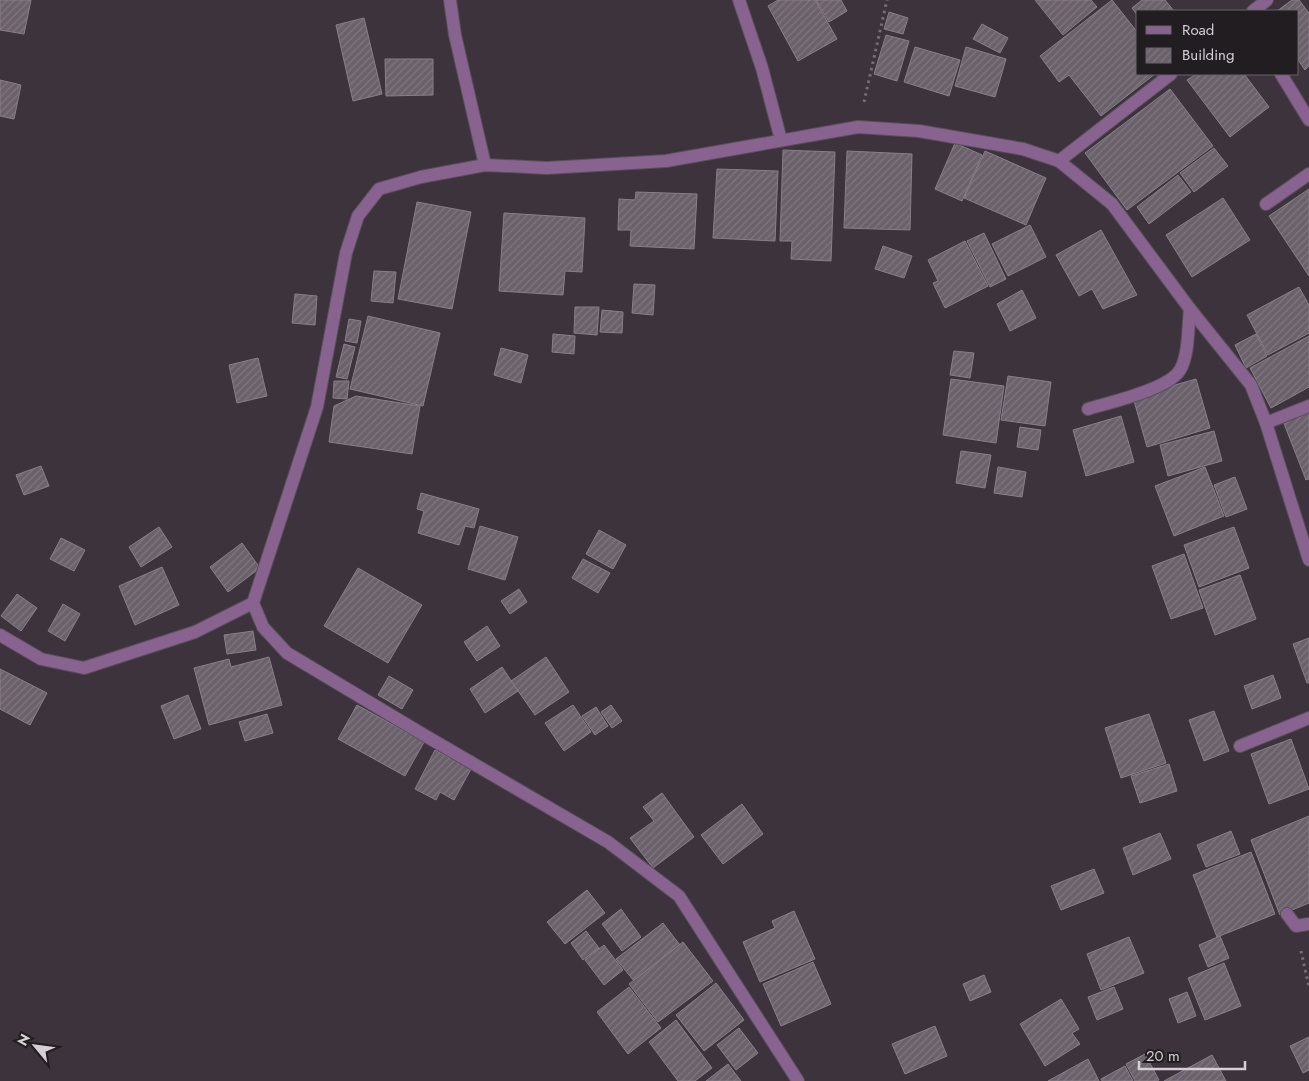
<svg xmlns="http://www.w3.org/2000/svg" width="1309" height="1081" viewBox="0 0 1309 1081" font-family="Jost,sans-serif">
<defs>
<pattern id="building-hatch" width="6" height="6" patternUnits="userSpaceOnUse" patternTransform="scale(1.25)"><rect width="6" height="6" fill="#6a616b"/><path d="M-1 1l2-2M0 6l6-6M5 7l2-2" fill="none" stroke="#7f777f"/></pattern>
</defs>
<rect width="100%" height="100%" fill="#3c333d"/>
<g fill="url(#building-hatch)" stroke="#897f8b">
<path d="M0 0H31L24 34 0 30Z"/>
<path d="M778 0H815L837 39 798 61 768 6Z"/>
<path d="M816 0H841L847 11 829 22Z"/>
<path d="M1035 0H1091L1097 7 1063 35Z"/>
<path d="M1112 0 1138 33V74H1155L1101 116 1069 75 1059 82 1040 56Z"/>
<path d="M1142 0H1165L1174 11H1138V16L1132 8Z"/>
<path d="M1292 0H1299L1309 13V66L1305 70 1298 60V11H1277Z"/>
<path d="M889 12 908 18 903 34 884 29Z"/>
<path d="M364 18 382 94 353 101 336 25Z"/>
<path d="M982 24 1008 38 1000 53 973 39Z"/>
<path d="M886 35 909 41 897 81 874 74Z"/>
<path d="M915 47 960 60 949 96 904 82Z"/>
<path d="M966 47 1006 59 995 97 955 86Z"/>
<path d="M385 59H433V95L386 96Z"/>
<path d="M1196 74H1244L1269 107 1230 137 1187 80Z"/>
<path d="M0 80 21 85 14 119 0 116Z"/>
<path d="M1170 89 1213 146 1127 210 1085 153Z"/>
<path d="M955 143 982 155 962 201 935 189Z"/>
<path d="M1214 148 1228 166 1194 192 1180 173Z"/>
<path d="M783 150 835 152 831 261 791 259 792 241H780Z"/>
<path d="M847 151 912 154 910 230 844 228Z"/>
<path d="M985 151 1046 178 1026 225 964 198Z"/>
<path d="M717 169 778 171 775 241 713 238Z"/>
<path d="M1178 175 1191 192 1149 224 1137 207Z"/>
<path d="M1309 189V276L1269 216Z"/>
<path d="M636 192 697 194 694 249 630 246 631 230H618L619 199 635 200Z"/>
<path d="M1223 198 1250 240 1192 277 1166 235Z"/>
<path d="M417 202 471 212 452 309 398 299Z"/>
<path d="M504 213 585 218 582 272 565 271 563 295 499 291Z"/>
<path d="M1030 225 1046 257 1008 276 992 244Z"/>
<path d="M1101 230 1137 295 1103 309 1092 289 1079 296 1056 255Z"/>
<path d="M984 233 1006 279 990 287 967 241Z"/>
<path d="M965 241 988 286 945 308 933 283 938 281 928 260Z"/>
<path d="M883 246 912 256 904 278 875 269Z"/>
<path d="M374 271 396 272 393 303 371 301Z"/>
<path d="M634 284 655 285 653 315 632 313Z"/>
<path d="M1299 287 1309 305V333L1268 355 1247 315Z"/>
<path d="M1022 290 1036 318 1010 331 997 304Z"/>
<path d="M295 294 317 296 315 325 292 323Z"/>
<path d="M575 307H599L597 335 574 333Z"/>
<path d="M602 310 623 312 622 333 600 332Z"/>
<path d="M368 316 440 333 423 406 350 389Z"/>
<path d="M349 319 361 321 357 343 345 341Z"/>
<path d="M553 334 575 336 574 354 552 352Z"/>
<path d="M1256 334 1267 356 1246 368 1235 345Z"/>
<path d="M1309 336V387L1271 408 1250 368Z"/>
<path d="M344 344 355 347 347 379 336 377Z"/>
<path d="M501 348 528 355 521 383 494 375Z"/>
<path d="M954 351 974 353 970 378 950 375Z"/>
<path d="M258 358 267 396 237 403 229 365Z"/>
<path d="M1008 376 1051 382 1045 426 1001 420Z"/>
<path d="M951 379 1004 386 996 443 943 435Z"/>
<path d="M1196 379 1210 428 1147 447 1133 397Z"/>
<path d="M334 381H349L347 399 333 398Z"/>
<path d="M356 396 420 406 412 454 329 442 334 406Z"/>
<path d="M1309 410V479L1306 480 1283 421Z"/>
<path d="M1121 416 1134 462 1086 476 1073 430Z"/>
<path d="M1020 427 1041 430 1038 450 1017 447Z"/>
<path d="M1214 431 1222 461 1168 476 1160 445Z"/>
<path d="M961 451 991 455 985 488 956 483Z"/>
<path d="M41 466 49 486 24 495 16 475Z"/>
<path d="M998 467 1026 472 1022 497 994 493Z"/>
<path d="M1205 467 1224 516 1174 536 1155 486Z"/>
<path d="M1235 477 1247 509 1226 517 1214 485Z"/>
<path d="M421 493 479 509 474 528 465 526 459 545 418 533 424 511 417 509Z"/>
<path d="M480 526 518 537 505 580 468 569Z"/>
<path d="M159 527 172 547 141 567 129 547Z"/>
<path d="M1234 527 1249 568 1199 587 1184 545Z"/>
<path d="M599 530 626 545 613 569 586 554Z"/>
<path d="M61 538 85 550 74 571 50 559Z"/>
<path d="M242 543 260 568 228 592 210 567Z"/>
<path d="M1184 554 1203 608 1171 619 1152 566Z"/>
<path d="M583 559 610 573 598 593 572 578Z"/>
<path d="M162 567 179 605 135 625 119 586Z"/>
<path d="M358 568 422 605 388 663 324 626Z"/>
<path d="M1240 575 1256 619 1215 635 1199 590Z"/>
<path d="M519 589 527 602 510 614 501 601Z"/>
<path d="M17 594 37 608 21 631 1 616Z"/>
<path d="M63 604 80 614 65 641 48 631Z"/>
<path d="M487 626 500 646 477 661 464 642Z"/>
<path d="M253 631 256 650 227 654 224 635Z"/>
<path d="M1309 638V683H1307L1293 644Z"/>
<path d="M269 657 282 705 209 725 194 668 229 659 231 667Z"/>
<path d="M546 657 569 692 535 715 511 681Z"/>
<path d="M502 667 518 691 485 713 470 689Z"/>
<path d="M0 669 47 693 30 725 0 709Z"/>
<path d="M1273 675 1281 698 1252 709 1244 686Z"/>
<path d="M389 676 413 690 402 709 378 695Z"/>
<path d="M188 695 201 729 174 739 161 706Z"/>
<path d="M357 705 424 742 405 776 338 739Z"/>
<path d="M573 705 591 732 564 751 545 723Z"/>
<path d="M611 705 622 721 612 728 601 712Z"/>
<path d="M596 707 608 726 595 735 582 716Z"/>
<path d="M1214 711 1229 751 1204 761 1189 720Z"/>
<path d="M267 714 273 733 245 741 239 722Z"/>
<path d="M1149 714 1166 763 1121 778 1105 728Z"/>
<path d="M1291 739 1309 789 1269 804 1251 754Z"/>
<path d="M435 750 471 769 454 800 440 792 436 800 415 789Z"/>
<path d="M1169 764 1177 791 1140 803 1131 776Z"/>
<path d="M662 793 694 837 653 868 630 838 654 821 643 807Z"/>
<path d="M742 804 763 834 723 864 701 835Z"/>
<path d="M1309 816V903L1280 915 1251 840Z"/>
<path d="M1231 831 1240 854 1206 867 1197 845Z"/>
<path d="M1160 833 1171 859 1133 875 1123 848Z"/>
<path d="M1251 852 1275 914 1217 937 1193 875Z"/>
<path d="M1094 869 1104 893 1061 910 1051 886Z"/>
<path d="M587 890 605 913 565 944 547 922Z"/>
<path d="M621 909 641 937 622 951 602 924Z"/>
<path d="M794 911 815 959 760 982 743 942 775 928 772 921Z"/>
<path d="M663 923 680 945 634 981 616 959Z"/>
<path d="M586 931 599 948 583 960 571 943Z"/>
<path d="M1220 936 1229 958 1208 967 1199 945Z"/>
<path d="M1129 937 1144 973 1101 990 1087 954Z"/>
<path d="M683 942 713 981 658 1022 629 984Z"/>
<path d="M604 945 623 970 604 985 585 960Z"/>
<path d="M813 962 831 1004 781 1026 763 984Z"/>
<path d="M1224 963 1241 1006 1205 1020 1188 978Z"/>
<path d="M984 975 991 992 970 1001 963 984Z"/>
<path d="M716 983 744 1020 704 1051 676 1015Z"/>
<path d="M629 987 661 1028 628 1054 597 1012Z"/>
<path d="M1114 987 1123 1009 1097 1020 1088 997Z"/>
<path d="M1187 992 1196 1016 1178 1023 1169 999Z"/>
<path d="M1061 999 1079 1029 1072 1033 1080 1044 1045 1066 1020 1024Z"/>
<path d="M676 1020 712 1068 695 1081H678L649 1042Z"/>
<path d="M935 1026 947 1056 905 1074 892 1044Z"/>
<path d="M739 1028 758 1053 736 1070 717 1045Z"/>
<path d="M1309 1037V1070L1303 1073 1290 1046Z"/>
<path d="M1145 1054 1159 1080 1157 1081H1135L1126 1064Z"/>
<path d="M1212 1055 1226 1081H1164Z"/>
<path d="M1088 1059 1099 1081H1048Z"/>
<path d="M728 1064 741 1081H706Z"/>
<path d="M1125 1066 1133 1081H1102L1101 1079Z"/>
</g>
<g fill="none" stroke-linecap="round" stroke-linejoin="round">
<defs>
<g id="minor">
<path d="M450 0 455 35 485 165"/>
<path d="M739 0 762 68 781 140"/>
<path d="M1253 11 1267 0"/>
<path d="M1281 74 1309 120"/>
<path d="M1059 161 1171 74"/>
<path d="M1266 204 1309 174"/>
<path d="M1088 409C1111 402 1169 389 1180 370 1189 356 1188 325 1190 309"/>
<path d="M1266 423 1309 406"/>
<path d="M0 635 41 659 84 668 195 632 253 603"/>
<path d="M1240 746 1309 718"/>
<path d="M1287 914 1296 926 1309 924"/>
<path d="M798 1081 679 896 608 842 424 735 287 653 263 627 253 603 317 407 346 253 358 216 379 189 421 177 485 165 547 168 666 161 858 127 919 131 1023 149 1059 161 1112 204 1190 309 1251 385 1266 423 1309 560"/>
</g>
</defs>
<use href="#minor" stroke="#584f59" stroke-width="14"/>
<g stroke="#766e76" stroke-width="3" stroke-dasharray="2.5 4" stroke-linecap="butt">
<path d="M864 102 887 0"/>
<path d="M1301 951 1309 987"/>
</g>
<use href="#minor" stroke="#89638f" stroke-width="12"/>
</g>
<rect x="1136" y="10" width="162" height="65" fill="#211d21" stroke="#696569"/>
<rect x="1146" y="26" width="25" height="8" fill="#89638f" stroke="#696569"/>
<text x="1182" y="35" font-size="15" fill="#d6d0d6">Road</text>
<rect x="1146" y="48" width="25" height="15" fill="url(#building-hatch)" stroke="#696569"/>
<text x="1182" y="60" font-size="15" fill="#d6d0d6">Building</text>
<g transform="translate(35 1046) rotate(299)" stroke="#211d21" stroke-width="4" paint-order="stroke">
<path d="M0-4L9 19L0 12L-9 19Z" fill="#d6d0d6"/>
<text y="-8" font-size="14" font-weight="bold" text-anchor="middle" fill="#d6d0d6">N</text>
</g>
<path d="M1139 1061v8h106v-8" fill="none" stroke="#d6d0d6" stroke-width="2.5"/>
<text x="1146" y="1061" font-size="15" fill="#d6d0d6" stroke="#211d21" stroke-width="4" paint-order="stroke">20 m</text>
</svg>
